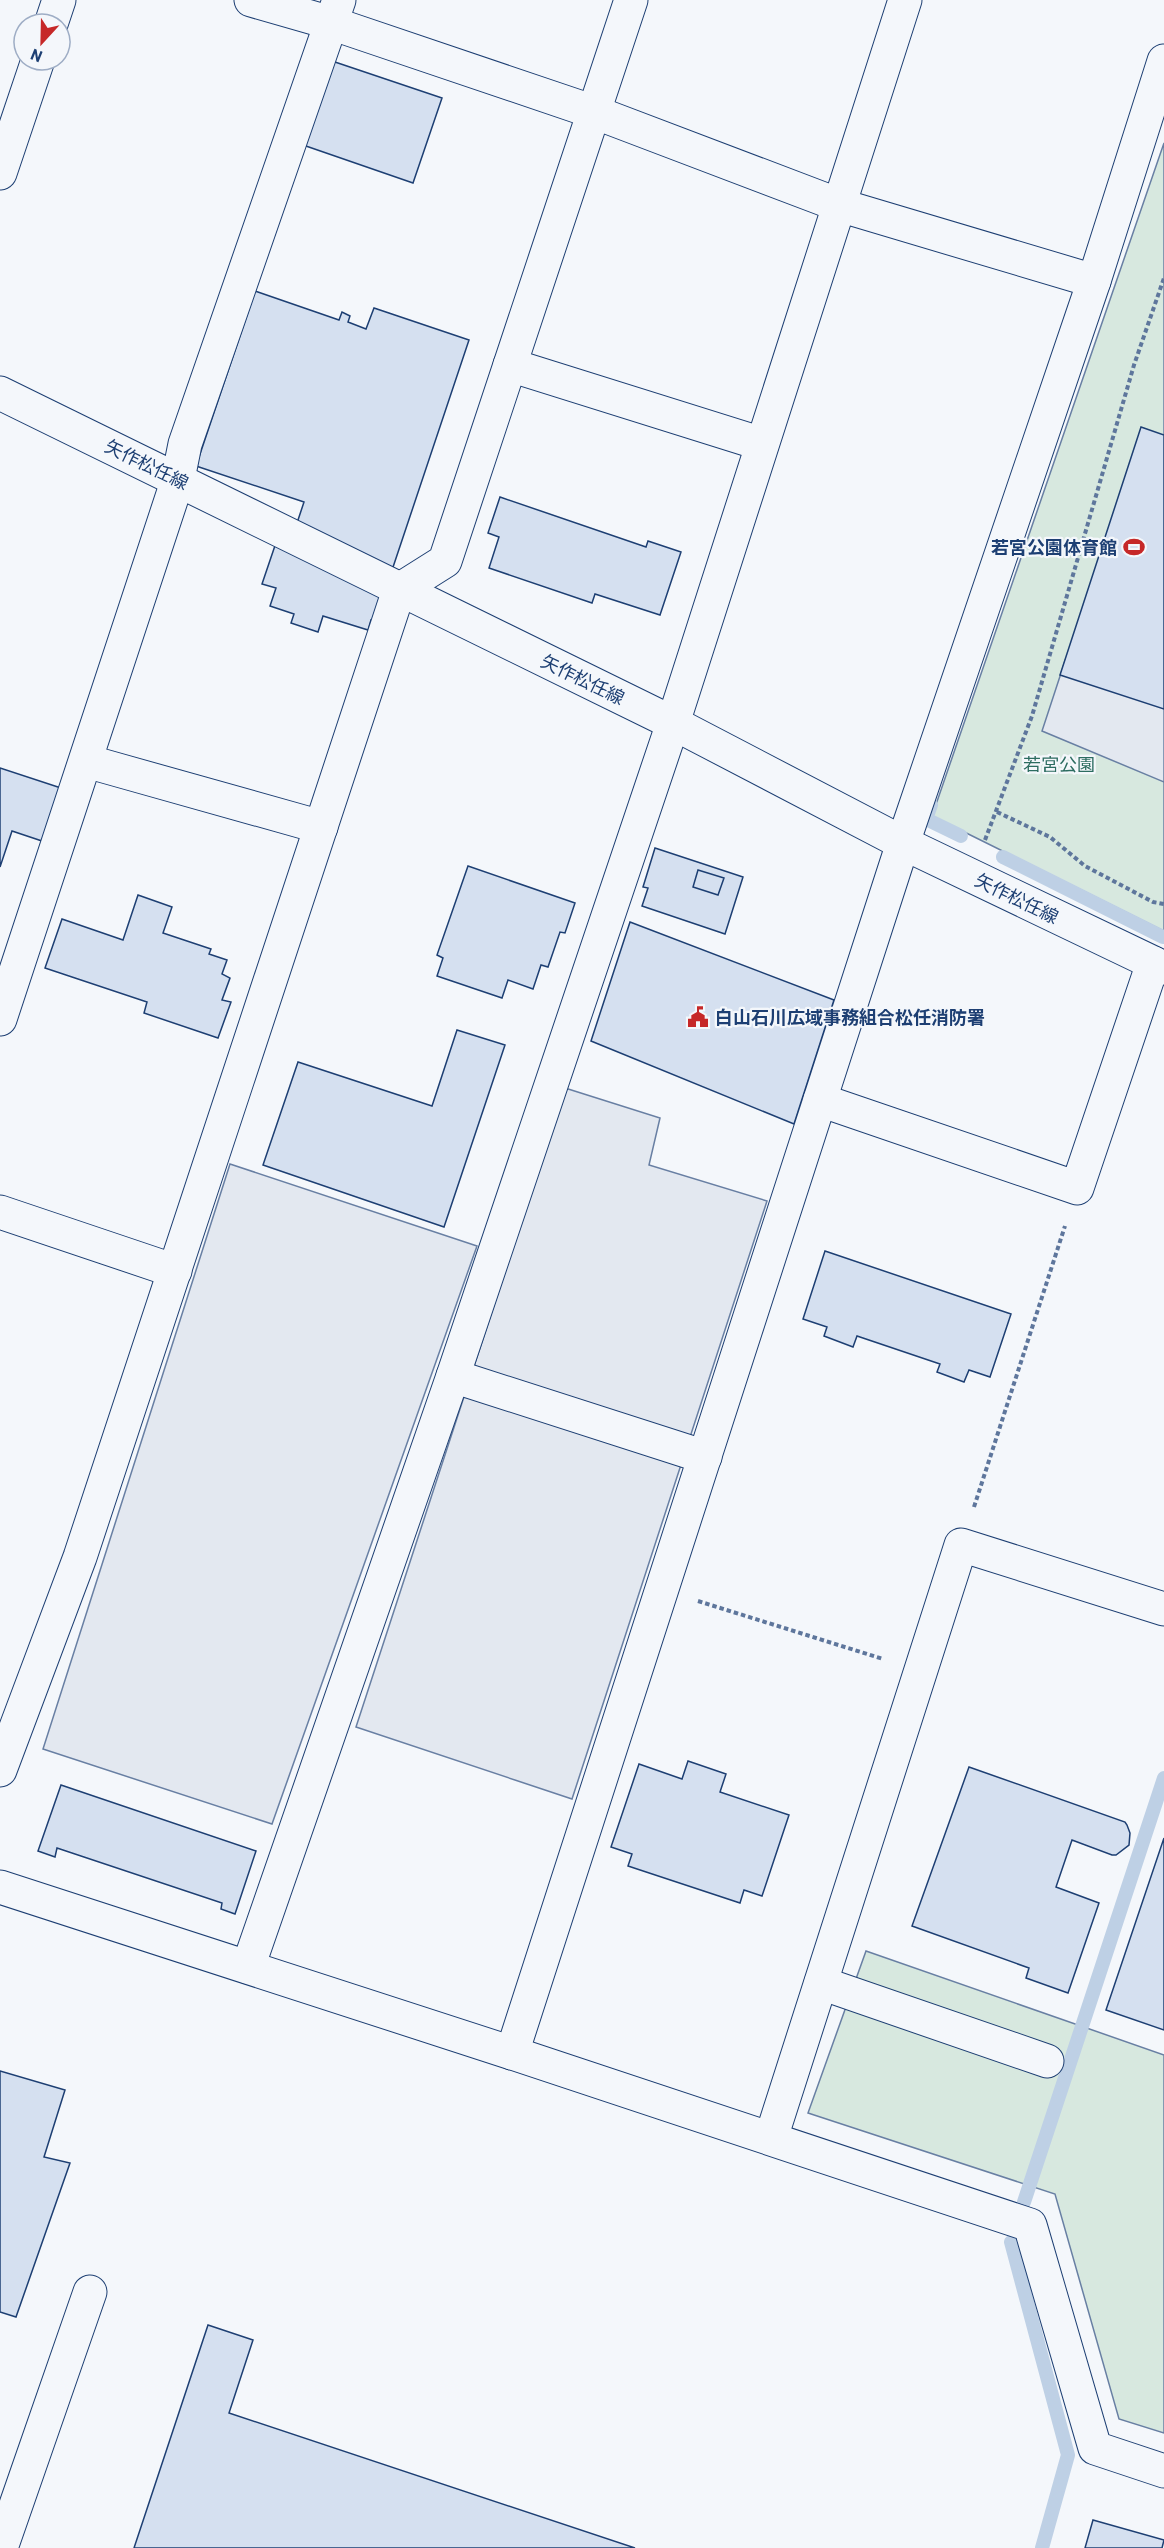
<svg xmlns="http://www.w3.org/2000/svg" width="1164" height="2548" viewBox="0 0 1164 2548" font-family="Barlow,'Noto Sans JP',sans-serif">
<rect width="100%" height="100%" fill="#f4f7fb"/>
<g fill="#d7e8df" stroke="#687fa3" stroke-width="1.5">
<path d="M1164 143V931L932 816Z"/>
<path d="M866 1951 1164 2055V2433L1119 2419 1055 2194 808 2113Z"/>
</g>
<g fill="#e3e8f0" stroke="#687fa3" stroke-width="1.5">
<path d="M1066 658 1164 692V782L1042 731Z"/>
<path d="M565 1088 660 1118 649 1165 767 1201 572 1799 356 1727Z"/>
<path d="M230 1164 477 1246 272 1824 43 1749Z"/>
</g>
<g fill="none" stroke-linecap="round" stroke-linejoin="round">
<g stroke="#bed0e5" stroke-width="14">
<path d="M931 805 926 819 961 836"/>
<path d="M1003 857 1163 937"/>
<path d="M1024 2202 1164 1778"/>
<path d="M1011 2242 1068 2455 1042 2548"/>
</g>
</g>
<g fill="#d5e0f0" stroke="#1d3f73" stroke-width="1.5">
<path d="M332 61 442 98 413 183 303 145Z"/>
<path d="M255 291 339 320 342 312 350 316 348 322 366 329 374 308 469 340 375 621 371 620 368 630 323 616 318 632 291 623 294 614 270 606 276 588 262 584 283 522 296 526 304 502 196 466Z"/>
<path d="M1141 427 1164 435V709L1060 675Z"/>
<path d="M500 497 646 547 648 541 681 552 660 615 595 594 592 603 489 568 499 537 488 533Z"/>
<path d="M0 768 61 788 42 841 12 831 0 867Z"/>
<path d="M655 848 743 877 725 934 642 906 648 888 643 887Z"/>
<path d="M468 866 575 903 565 933 560 932 548 967 541 965 533 989 508 980 502 998 437 976 443 958 437 955Z"/>
<path d="M698 870 724 878 718 895 693 887Z"/>
<path d="M138 895 172 907 163 933 211 949 209 954 227 960 222 974 230 978 222 1000 231 1002 218 1038 144 1013 147 1002 45 968 62 919 123 940Z"/>
<path d="M630 922 834 1000 794 1124 591 1041Z"/>
<path d="M457 1030 505 1045 444 1227 263 1165 298 1062 432 1106Z"/>
<path d="M825 1251 1011 1314 990 1377 969 1370 964 1382 937 1372 940 1364 857 1336 853 1347 824 1336 827 1327 803 1319Z"/>
<path d="M688 1761 726 1774 720 1792 789 1815 762 1896 744 1890 740 1903 628 1866 632 1854 611 1847 639 1764 682 1779Z"/>
<path d="M969 1767 1125 1822 1127 1825 1130 1833 1129 1845 1116 1855H1112L1072 1840 1056 1887 1099 1903 1068 1993 1026 1978 1029 1968 912 1926Z"/>
<path d="M61 1785 256 1851 235 1914 221 1909 222 1903 57 1848 55 1857 38 1851Z"/>
<path d="M1164 1838V2030L1106 2010Z"/>
<path d="M0 2071 65 2090 44 2157 70 2163 16 2317 0 2312Z"/>
<path d="M208 2325 253 2340 229 2413 635 2548H134Z"/>
<path d="M1093 2520 1164 2540 1162 2548H1085Z"/>
</g>
<g fill="none" stroke-linecap="round" stroke-linejoin="round">
<defs>
<g id="minor">
<path d="M251 0 331 23 594 112 839 205 1094 281"/>
<path d="M51 24 59 0"/>
<path d="M0 173 38 60"/>
<path d="M510 365 762 444"/>
<path d="M86 761 321 827"/>
<path d="M0 1019 178 479 185 444 339 0"/>
<path d="M820 1100 1077 1188 1153 963"/>
<path d="M0 1212 175 1271"/>
<path d="M453 1376 705 1457"/>
<path d="M0 1770 80 1557 399 590 445 561 631 0"/>
<path d="M0 1887 512 2053 1030 2225 1095 2448 1164 2471"/>
<path d="M248 1967 453 1376 673 723 905 0"/>
<path d="M821 1983 1047 2061"/>
<path d="M512 2053 903 843 1094 281 1164 61"/>
<path d="M771 2138 961 1545 1164 1609"/>
<path d="M1 2548 90 2292"/>
</g>
<path id="major" d="M0 393 673 723 903 843 1164 968"/>
</defs>
<use href="#minor" stroke="#1d3f73" stroke-width="35"/>
<use href="#major" stroke="#1d3f73" stroke-width="35"/>
<g stroke="#5e769c" stroke-width="4" stroke-dasharray="4.5 3" stroke-linecap="butt">
<path d="M997 812 1050 837 1085 866 1153 902 1164 904"/>
<path d="M985 840 1032 716 1134 365 1164 278"/>
<path d="M974 1507 1065 1226"/>
<path d="M698 1601 883 1659"/>
</g>
<use href="#minor" stroke="#f4f7fb" stroke-width="33"/>
<use href="#major" stroke="#f4f7fb" stroke-width="33"/>
</g>
<defs>
<symbol id="stadium-bare" viewBox="-9 -9 18 18"><path d="M0-5a6.5 5 0 1 0 0 10a6.5 5 0 1 0 0-10ZM-3.5-1.8h7v3.6h-7Z" fill="#c62828" stroke="#f4f7fb" stroke-width="2.5" paint-order="stroke"/></symbol>
<symbol id="civic-bare" viewBox="-9 -9 18 18"><path d="M-.6-6.5H3V-4.5H.6V-3L4-1V1h2V6H-6V1h2V-1L-.6-3ZM-1.2 2.5V6h2.4V2.5Z" fill="#c62828" stroke="#f4f7fb" stroke-width="2.5" paint-order="stroke"/></symbol>
</defs>
<g fill-rule="evenodd">
<use href="#stadium-bare" x="1119" y="532" width="30" height="30"/>
<use href="#civic-bare" x="683" y="1002" width="30" height="30"/>
</g>
<g text-anchor="middle" dominant-baseline="central" stroke-width="4.5" stroke-linejoin="round" paint-order="stroke">
<g font-size="18" fill="#1d3f73" stroke="#f4f7fb">
<text transform="translate(147 464) rotate(26)">矢作松任線</text>
<text transform="translate(583 679) rotate(26)">矢作松任線</text>
<text transform="translate(1017 898) rotate(26)">矢作松任線</text>
</g>
<g font-size="18" font-weight="bold" fill="#1d3f73" stroke="#f4f7fb" text-anchor="end">
<text x="1117" y="547">若宮公園体育館</text>
<text x="715" y="1017" text-anchor="start">白山石川広域事務組合松任消防署</text>
</g>
<g font-size="18" fill="#2c6c60" stroke="#f4f7fb">
<text x="1059" y="764">若宮公園</text>
</g>
</g>
<g transform="translate(42 42) rotate(202)"><circle r="28" fill="#f4f7fb" stroke="#9eadc5" stroke-width="1.5"/>
<path d="M0-4.5L10 22L0 15L-10 22Z" fill="#c62828"/>
<text y="-9" font-size="16" font-weight="bold" text-anchor="middle" fill="#1d3f73">N</text>
</g>
</svg>
